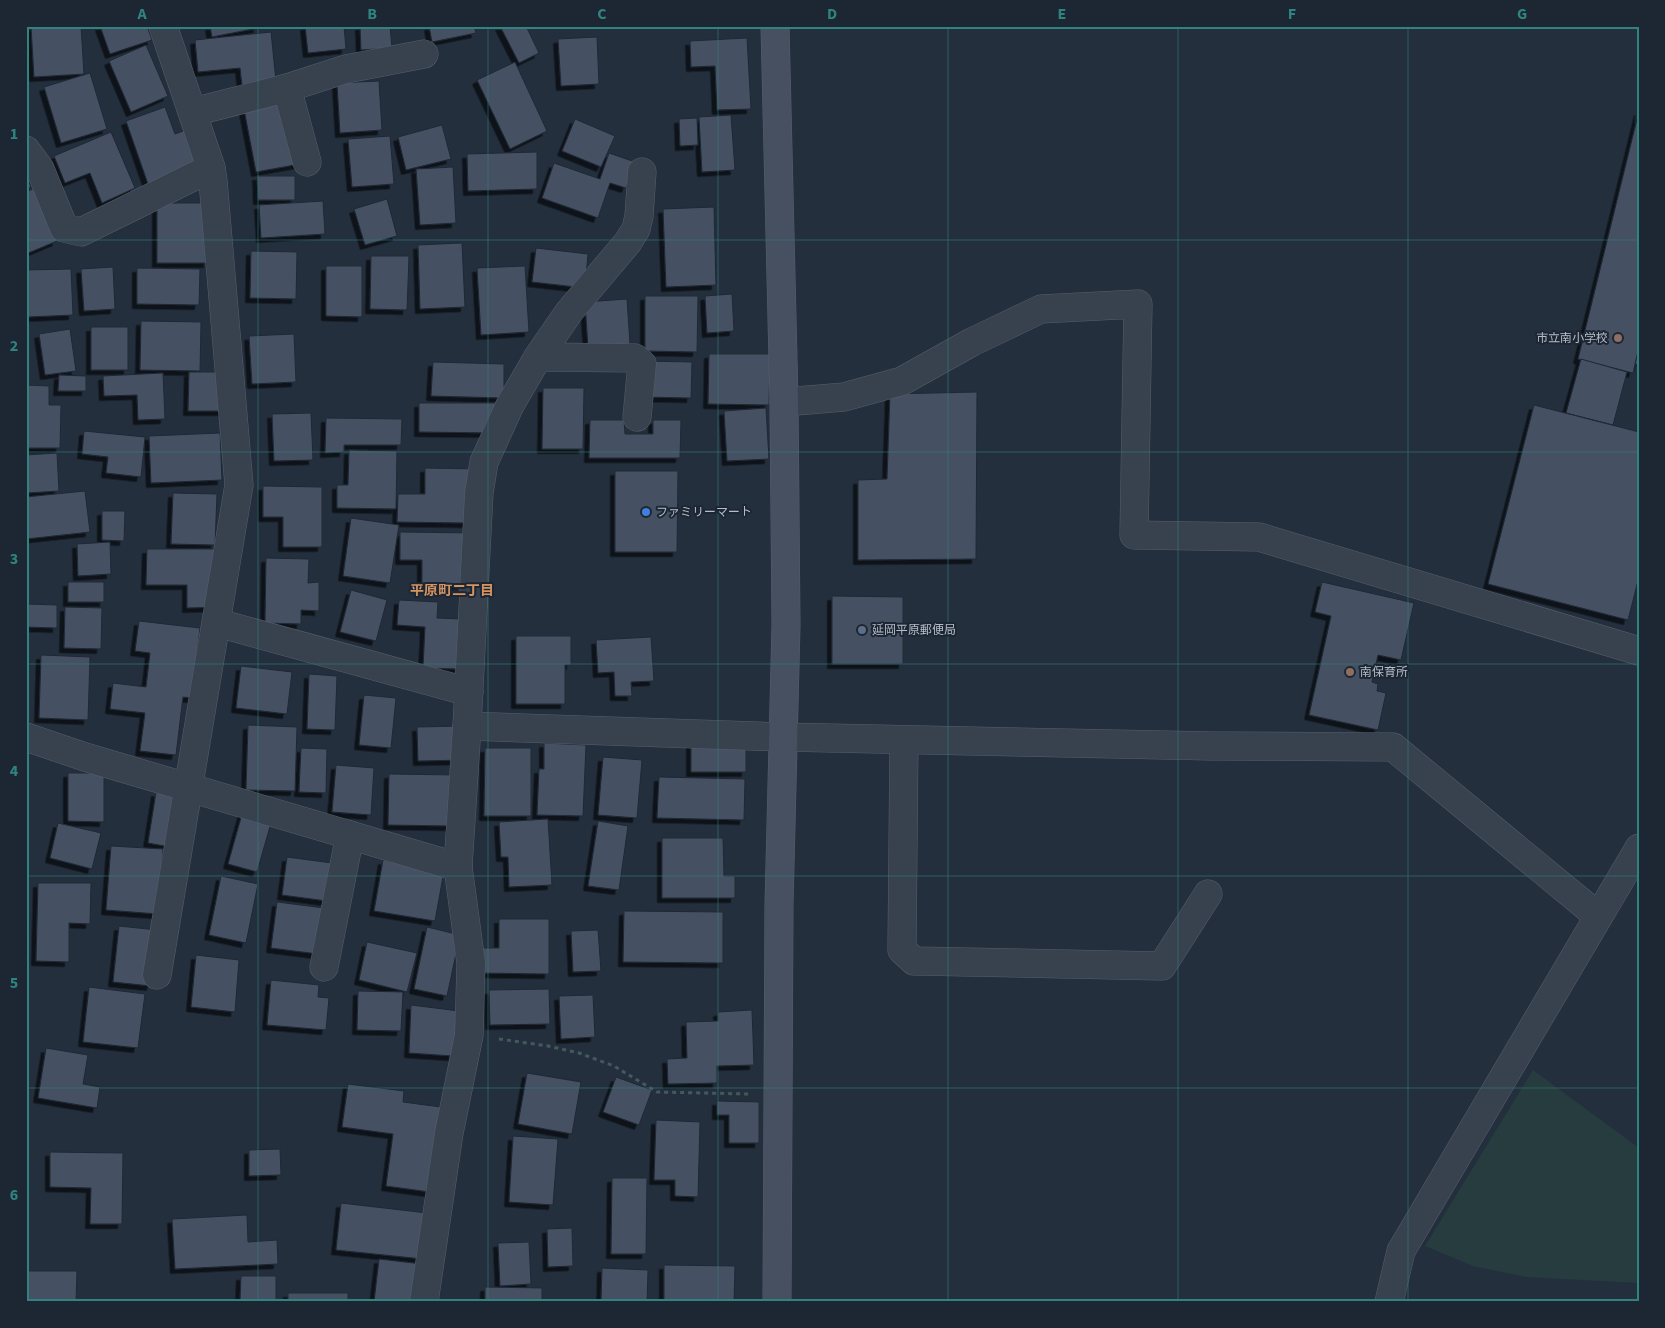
<svg xmlns="http://www.w3.org/2000/svg" width="1665" height="1328" viewBox="0 0 1665 1328" font-family="'Source Sans 3','Noto Sans JP',sans-serif">
<defs>
<filter id="shadow"><feDropShadow dx="-4.5" dy="4.5" stdDeviation="0" flood-color="#0009"/></filter>
</defs>
<rect width="100%" height="100%" fill="#242f3e"/>
<path fill="#263c3f" d="M1533 1070 1639 1148V1283L1526 1277 1473 1266 1425 1246Z"/>
<g fill="#455162" stroke="#1f2835" filter="url(#shadow)">
<path d="M31 26H81L84 74 34 77Z"/>
<path d="M100 26H147L152 40 110 54Z"/>
<path d="M210 26H258V28L212 37Z"/>
<path d="M305 26H344L346 49 308 53Z"/>
<path d="M360 26H390L392 48 361 50Z"/>
<path d="M429 26H474L476 33 432 42Z"/>
<path d="M500 26H526L539 53 519 63Z"/>
<path d="M271 32 276 81 242 85 240 68 198 72 195 40Z"/>
<path d="M597 37 599 84 561 86 558 39Z"/>
<path d="M747 38 751 109 717 110 715 66 691 67 690 41Z"/>
<path d="M146 45 168 96 131 112 109 61Z"/>
<path d="M515 62 547 131 510 149 477 80Z"/>
<path d="M90 73 107 129 61 143 44 87Z"/>
<path d="M379 81 382 130 340 133 337 83Z"/>
<path d="M289 101 300 164 256 172 244 109Z"/>
<path d="M165 107 175 134 186 130 199 166 148 184 126 121Z"/>
<path d="M1639 111V348L1633 373 1578 359Z"/>
<path d="M731 115 735 170 702 172 699 117Z"/>
<path d="M697 118 698 145 680 146 679 119Z"/>
<path d="M575 119 615 136 601 167 562 151Z"/>
<path d="M442 125 451 159 406 170 398 137Z"/>
<path d="M111 132 135 188 102 203 90 173 65 183 54 156Z"/>
<path d="M390 136 394 184 352 187 348 139Z"/>
<path d="M537 152V189L468 191 467 154Z"/>
<path d="M609 153 635 162 626 188 610 183 598 218 542 198 554 163 600 179Z"/>
<path d="M453 167 456 223 420 225 416 169Z"/>
<path d="M26 175 31 187 26 189Z"/>
<path d="M257 176H295V200H258Z"/>
<path d="M35 188 57 241 26 254V192Z"/>
<path d="M387 199 397 236 365 245 354 209Z"/>
<path d="M323 201 325 234 261 238 259 205Z"/>
<rect x="157" y="203" width="51" height="60"/>
<path d="M714 207 716 285 666 287 663 209Z"/>
<path d="M462 243 465 307 420 309 418 245Z"/>
<path d="M536 248 588 254 585 288 532 282Z"/>
<path d="M251 251 297 252 296 299 250 298Z"/>
<path d="M371 256H409L407 310 370 309Z"/>
<path d="M326 266H362V317L326 316Z"/>
<path d="M525 266 529 332 481 335 477 268Z"/>
<path d="M113 267 115 309 84 311 81 269Z"/>
<path d="M137 268 200 269 199 305 137 304Z"/>
<path d="M71 269 73 315 28 317 26 270Z"/>
<path d="M732 294 734 331 707 333 705 296Z"/>
<path d="M645 296H698L697 352 645 351Z"/>
<path d="M627 299 630 344 588 347 585 302Z"/>
<path d="M141 321 201 322 200 371 140 370Z"/>
<rect x="91" y="327" width="37" height="43"/>
<path d="M70 329 76 371 45 375 39 334Z"/>
<path d="M294 334 296 382 252 384 249 336Z"/>
<path d="M1639 348V365L1635 364Z"/>
<path d="M709 354H770L769 405 708 404Z"/>
<path d="M1581 359 1627 372 1613 425 1566 413Z"/>
<path d="M643 361 692 362 691 398 643 397Z"/>
<path d="M433 362 504 364V398L431 396Z"/>
<path d="M189 372H228L227 411H188Z"/>
<path d="M163 373 165 419 138 420 137 395 104 396 103 376Z"/>
<path d="M59 375 86 376V391H58Z"/>
<path d="M26 385 49 386V405H61L60 448H26Z"/>
<path d="M543 388H584L583 449H542Z"/>
<path d="M977 392 976 559 858 560V480L887 479 890 394Z"/>
<path d="M419 403H497V433L419 432Z"/>
<path d="M1534 405 1639 432V577L1628 620 1488 584Z"/>
<path d="M766 408 769 459 727 461 724 411Z"/>
<path d="M311 413 313 460 274 461 272 414Z"/>
<path d="M326 418 402 419 401 445H344V452L325 453Z"/>
<path d="M590 420H624L625 434H653V420H681L680 458H589Z"/>
<path d="M84 431 145 437 141 477 106 473 108 457 82 454Z"/>
<path d="M220 433 222 480 151 483 149 436Z"/>
<path d="M349 450 397 451 396 509 337 508V485H348Z"/>
<path d="M57 453 59 491 26 493V455Z"/>
<path d="M425 468 477 469 467 523 397 522 398 494H425Z"/>
<path d="M615 471H678L677 552H615Z"/>
<path d="M263 486 322 487V547H283V517H263Z"/>
<path d="M85 491 90 532 26 539V497Z"/>
<path d="M173 493 217 494 215 545 171 544Z"/>
<path d="M102 511H125L124 541 102 540Z"/>
<path d="M351 518 399 525 390 583 343 576Z"/>
<path d="M400 532 474 533 462 585 422 584V560H400Z"/>
<path d="M110 542 111 574 78 576 77 544Z"/>
<path d="M147 549H220L219 607 187 608V585H146Z"/>
<path d="M266 558 309 559 308 583 319 582V611L301 610V624L265 623Z"/>
<rect x="68" y="582" width="36" height="20"/>
<path d="M1322 582 1414 603 1401 660 1378 655 1372 682 1378 684 1377 691 1386 693 1378 730 1309 715 1331 616 1315 612Z"/>
<path d="M351 590 387 600 376 641 340 632Z"/>
<path d="M832 596 903 597V664H832Z"/>
<path d="M399 600 438 602 437 618 461 619 459 669 423 668 425 627 397 625Z"/>
<path d="M26 604 57 605V628L26 627Z"/>
<path d="M65 607 102 608 101 649 64 648Z"/>
<path d="M139 621 200 628 192 698 183 697 176 755 140 751 145 713 110 709 113 683 146 687 150 653 135 651Z"/>
<path d="M516 636H571V665H565V704H516Z"/>
<path d="M651 637 654 681 631 682 632 696H615L614 672 598 673 596 640Z"/>
<path d="M41 655 90 657 88 720 39 718Z"/>
<path d="M241 666 292 672 287 714 236 708Z"/>
<path d="M309 674 337 676 335 730 307 729Z"/>
<path d="M364 695 396 698 391 748 359 745Z"/>
<path d="M248 725 297 727 295 791 246 790Z"/>
<path d="M463 726 464 760 418 761 417 727Z"/>
<path d="M691 741 746 742V772H691Z"/>
<path d="M544 743 586 745 583 816 537 815 539 769H544Z"/>
<path d="M301 748 327 749 326 793 299 792Z"/>
<path d="M485 748H531V816H484Z"/>
<path d="M603 757 642 760 637 818 598 815Z"/>
<path d="M336 765 374 768 371 815 332 812Z"/>
<path d="M68 773H104V822L68 821Z"/>
<path d="M389 774 456 775 454 826 388 825Z"/>
<path d="M659 777 745 779 744 820 657 818Z"/>
<path d="M156 792 184 797 176 848 148 843Z"/>
<path d="M244 807 273 816 257 872 228 864Z"/>
<path d="M548 819 552 885 509 887 508 857H501L499 822Z"/>
<path d="M598 821 628 826 619 890 588 886Z"/>
<path d="M58 823 101 833 92 869 50 858Z"/>
<path d="M662 838H723L724 876H735V898H662Z"/>
<path d="M111 846 163 849 158 914 106 910Z"/>
<path d="M287 857 332 863 327 901 282 895Z"/>
<path d="M383 860 444 871 435 921 374 911Z"/>
<path d="M221 876 258 884 246 943 209 935Z"/>
<path d="M38 883H91L90 924 69 923V962L36 961Z"/>
<path d="M277 902 324 908 318 954 271 948Z"/>
<path d="M624 911 723 912V963L623 962Z"/>
<path d="M499 919H549V974L477 973V948H499Z"/>
<path d="M119 926 157 930 151 986 113 982Z"/>
<path d="M427 927 460 935 447 996 414 989Z"/>
<path d="M598 930 601 971 573 972 571 931Z"/>
<path d="M367 942 417 953 407 992 359 980Z"/>
<path d="M196 955 239 960 235 1012 191 1007Z"/>
<path d="M271 980 319 985 318 997 329 998 326 1030 267 1025Z"/>
<path d="M89 987 145 994 138 1048 83 1042Z"/>
<path d="M549 989 550 1024 490 1025 489 990Z"/>
<path d="M358 991 403 992 401 1031 357 1030Z"/>
<path d="M593 995 595 1037 561 1039 559 996Z"/>
<path d="M411 1005 459 1011 453 1056 409 1053Z"/>
<path d="M752 1010 754 1065 717 1066V1083L668 1084 667 1059 687 1058 686 1022 718 1021V1012Z"/>
<path d="M46 1048 88 1055 83 1084 100 1087 97 1108 38 1098Z"/>
<path d="M527 1073 581 1082 572 1134 518 1124Z"/>
<path d="M616 1077 652 1090 639 1125 603 1112Z"/>
<path d="M348 1084 404 1091 403 1102 441 1107 430 1192 386 1186 393 1134 342 1127Z"/>
<path d="M717 1101 759 1102V1143H729V1115H717Z"/>
<path d="M656 1120 700 1122 698 1197 675 1196V1180H654Z"/>
<path d="M513 1136 558 1139 553 1205 509 1202Z"/>
<path d="M280 1149 281 1175 249 1176V1150Z"/>
<path d="M50 1152 123 1153 122 1224H90L91 1188 50 1187Z"/>
<path d="M612 1178H647L646 1254H611Z"/>
<path d="M341 1203 427 1213 423 1259 336 1250Z"/>
<path d="M247 1215 248 1242 277 1240 278 1264 175 1269 172 1219Z"/>
<path d="M572 1228 573 1266 548 1267 547 1229Z"/>
<path d="M529 1242 531 1284 500 1286 498 1243Z"/>
<path d="M379 1259 422 1264 417 1302H374Z"/>
<path d="M664 1265 735 1266 734 1302H664Z"/>
<path d="M602 1268 648 1270 647 1302H601Z"/>
<path d="M26 1271H77L76 1302H26Z"/>
<path d="M241 1276H276V1302H240Z"/>
<path d="M485 1287 542 1288V1302H485Z"/>
<rect x="288" y="1293" width="60" height="9"/>
</g>
<g fill="none" stroke-linecap="round" stroke-linejoin="round">
<defs>
<g id="street">
<path d="M287 88 307 162"/>
<path d="M193 112 287 88 346 69 424 54"/>
<path d="M26 150 40 169 64 228 81 232 211 168"/>
<path d="M642 172 639 216 636 229 628 242 569 312 538 357 510 405 484 462 479 493 467 726 782 737 1212 746 1393 747 1598 916"/>
<path d="M538 357 635 358 642 364 637 417"/>
<path d="M784 402 844 397 902 381 972 342 1041 309 1138 304 1134 535 1259 537 1639 651"/>
<path d="M218 623 469 692"/>
<path d="M26 737 85 757 458 867 467 726"/>
<path d="M904 740 902 950 914 961 1162 966 1208 894"/>
<path d="M324 967 350 835"/>
<path d="M157 975 239 485 213 181 211 168 163 26"/>
<path d="M424 1302 449 1133 469 1035 471 963 458 867"/>
<path d="M1389 1302 1401 1251 1639 848"/>
</g>
<path id="secondary" d="M775 26 784 402 786 625 779 905 777 1302"/>
</defs>
<use href="#street" stroke="#565f6c" stroke-width="29"/>
<use href="#secondary" stroke="#565f6c" stroke-width="29"/>
<path stroke="#44595c" stroke-width="3" stroke-dasharray="4 4" stroke-linecap="butt" d="M499 1039 548 1046 579 1053 614 1066 657 1092 749 1094"/>
<use href="#street" stroke="#38414e" stroke-width="28"/>
<use href="#secondary" stroke="#465061" stroke-width="28"/>
</g>
<path fill="none" stroke="#308480" stroke-width="1" stroke-opacity="0.55" d="M258 26V1302M488 26V1302M718 26V1302M948 26V1302M1178 26V1302M1408 26V1302M26 240H1639M26 452H1639M26 664H1639M26 876H1639M26 1088H1639"/>
<g fill="#8d6e63" stroke="#1d2633" stroke-width="2">
<circle cx="1618" cy="338" r="5"/>
<circle cx="1350" cy="672" r="5"/>
</g>
<circle fill="#3f7fe0" stroke="#1d2633" stroke-width="2" cx="646" cy="512" r="5"/>
<circle fill="#5c6f8a" stroke="#1d2633" stroke-width="2" cx="862" cy="630" r="5"/>
<g text-anchor="middle" dominant-baseline="central" stroke-width="4" stroke-linejoin="round" paint-order="stroke">
<g font-size="12" fill="#b4bcc9" stroke="#1d2633" text-anchor="start">
<text x="1608" y="338" text-anchor="end">市立南小学校</text>
<text x="656" y="512">ファミリーマート</text>
<text x="872" y="630">延岡平原郵便局</text>
<text x="1360" y="672">南保育所</text>
</g>
<g font-size="14" font-weight="bold" fill="#d59563" stroke="#1d2633">
<text x="452" y="591">平原町二丁目</text>
</g>
</g>
<rect width="1665" height="1328" fill="none" stroke="#1d2633" stroke-width="55"/>
<rect x="28" y="28" width="1610" height="1272" fill="none" stroke="#308480" stroke-width="2"/>
<g font-size="16" text-anchor="middle" font-weight="bold" fill="#308480">
<text x="142" y="19">A</text>
<text x="372" y="19">B</text>
<text x="602" y="19">C</text>
<text x="832" y="19">D</text>
<text x="1062" y="19">E</text>
<text x="1292" y="19">F</text>
<text x="1522" y="19">G</text>
<text x="14" y="139">1</text>
<text x="14" y="351">2</text>
<text x="14" y="564">3</text>
<text x="14" y="776">4</text>
<text x="14" y="988">5</text>
<text x="14" y="1200">6</text>
</g>
</svg>
